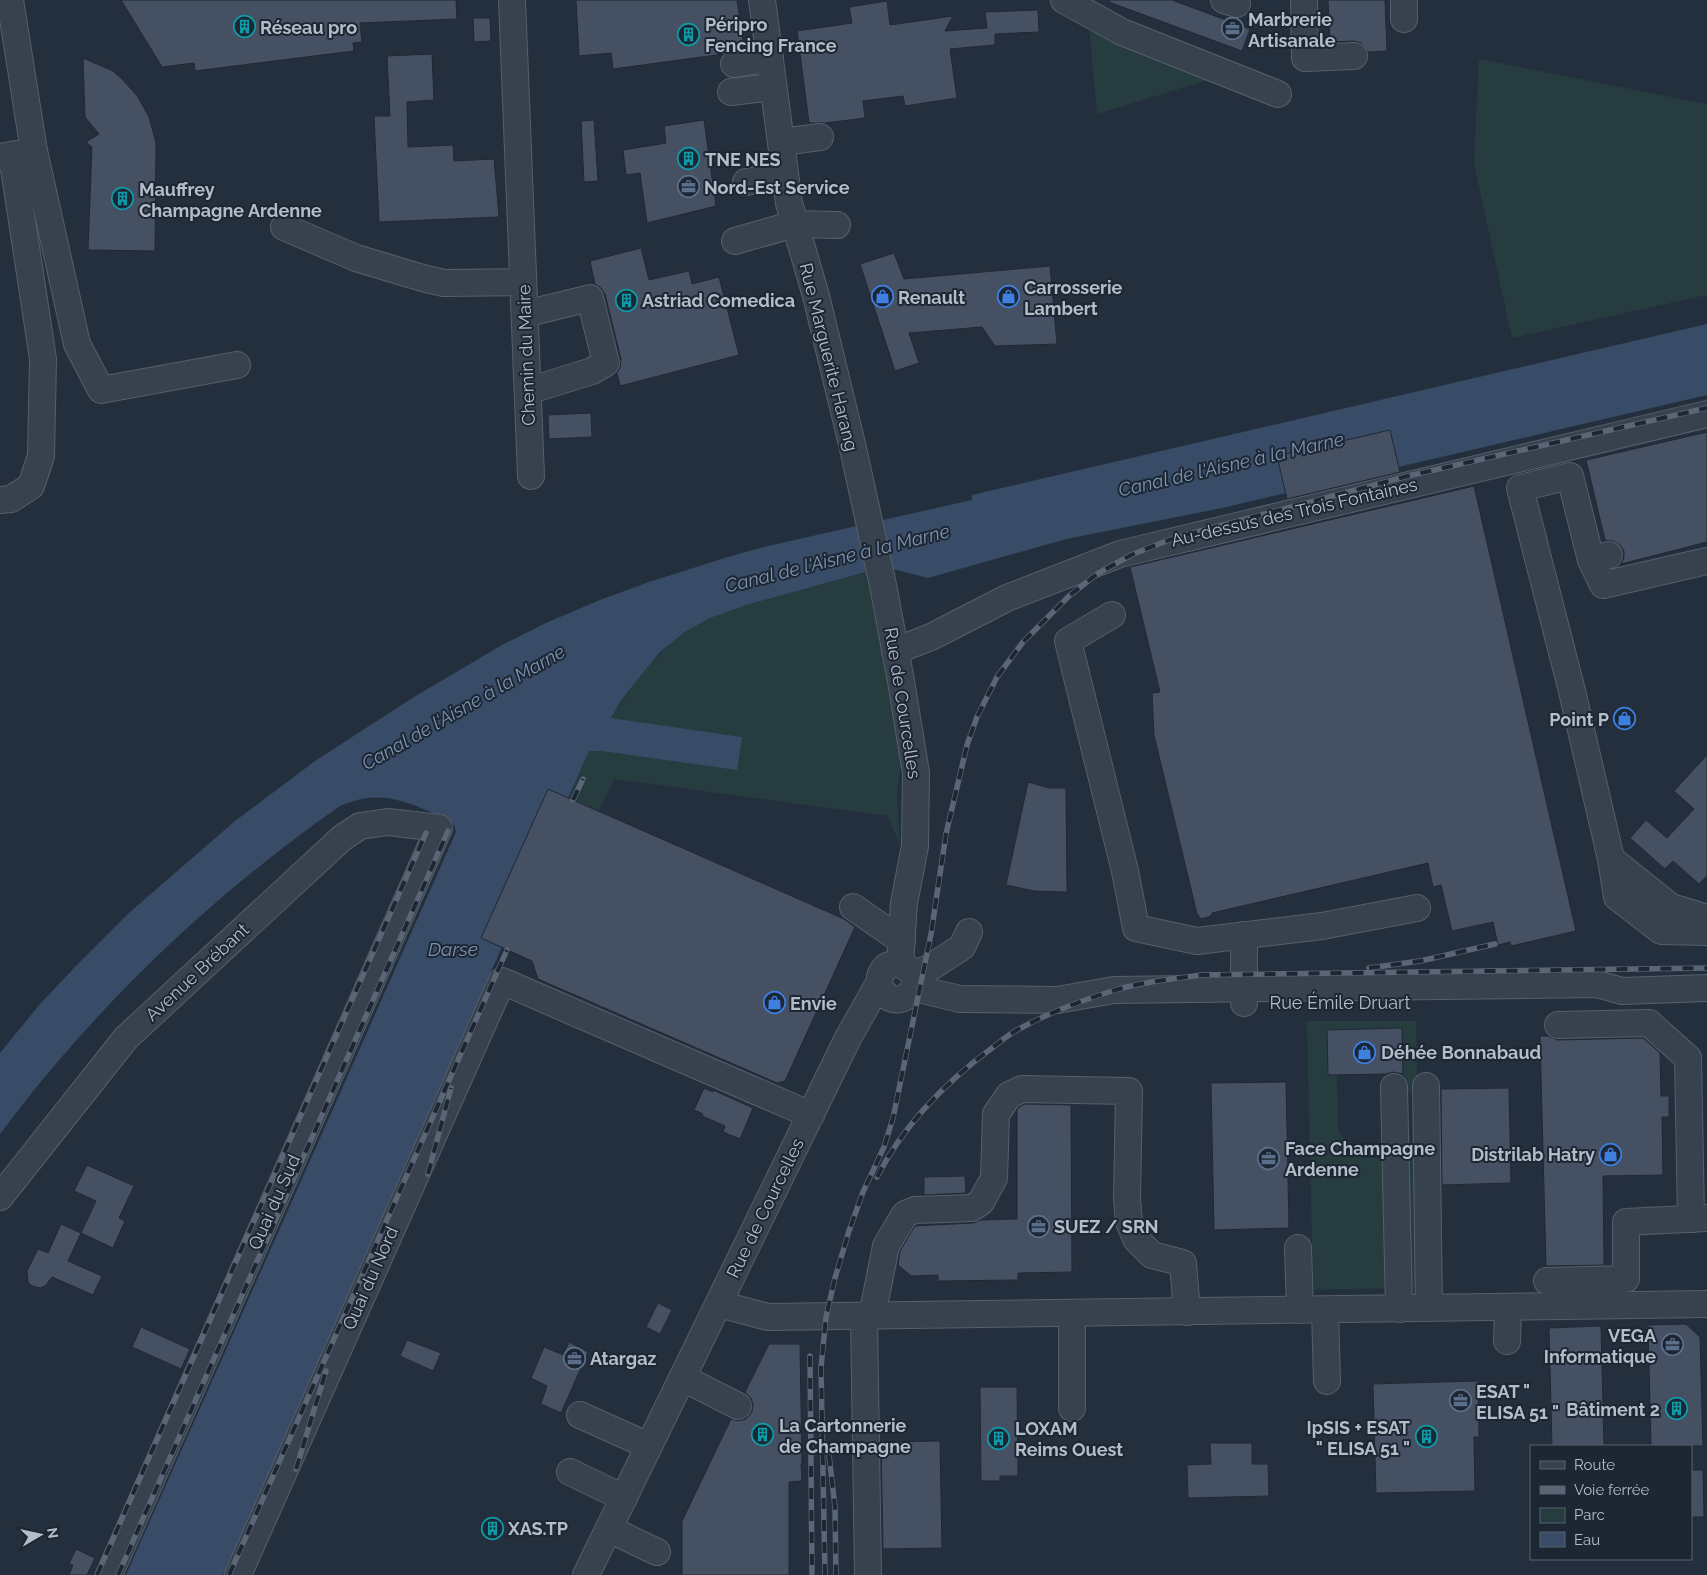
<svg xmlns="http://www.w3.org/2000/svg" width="1707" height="1575" viewBox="0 0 1707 1575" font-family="Raleway,sans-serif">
<rect width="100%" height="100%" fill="#242f3e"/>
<g fill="#263c3f">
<path d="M1089 24 1208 80 1097 114Z"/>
<path d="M1479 59 1707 104V295L1512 338 1474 164Z"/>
<path d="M870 572 889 653 901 767 897 792 900 846 888 816 614 779 599 811 568 799 589 751 741 737 611 718C631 686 655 653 685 632 714 611 751 603 785 594 813 587 842 579 870 572Z"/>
<path d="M1307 1021H1416L1422 1288H1405L1403 1159H1417L1416 1093H1403L1402 1028 1327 1030 1328 1075H1337L1338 1132 1365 1158H1388L1391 1288 1313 1290Z"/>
</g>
<path fill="#394c67" d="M1707 324V395L1222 508 1066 539 928 578 885 567 749 604 710 618 686 631 659 653 622 699 611 718 742 737 737 770 602 751H589L223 1575H126L456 832 454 825 449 820C410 803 382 787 340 806 211 896 94 1008 0 1134V1053L40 1004 75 967 130 912 235 821 315 761 414 697 502 645 546 623 600 600 649 582 728 557 768 546 972 500V495Z"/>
<g fill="#455162" stroke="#1f2835">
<path d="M121 0H456L457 19 360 23 362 42 353 43 354 51 195 71 194 63 162 67Z"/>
<path d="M576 0H737L744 47 732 49 724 54 613 69 611 53 579 56Z"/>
<path d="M1109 0H1172L1250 29 1242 51 1109 2Z"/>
<path d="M1328 0H1385L1387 51 1368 52 1361 43 1354 41 1330 42Z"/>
<path d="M887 1 890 25 953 16 945 31 987 28 985 12 1038 10 1039 32 995 34V45L950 49 957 98 905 106 903 96 863 101 865 118 825 123H809L797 31 852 23 849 7Z"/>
<path d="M473 18H490L491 41 474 42Z"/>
<path d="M432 54 434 100 407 102 408 147 453 145 454 161 494 159 499 217 379 222 374 116H390L387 56Z"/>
<path d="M83 58 113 71 123 80 138 97 149 117 156 143 155 251 88 250 92 147 86 142 99 134 85 117Z"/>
<path d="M594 120 598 181 584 182 581 121Z"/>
<path d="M704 120 716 206 647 223 640 173 626 175 623 150 666 143 664 126Z"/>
<path d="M641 248 649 280 689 271 692 284 719 277 739 355 620 386 617 373 620 368 621 359 605 294 601 288 595 284 590 261Z"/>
<path d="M894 253 904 279 1050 266 1057 344 995 346 982 327 909 333 919 363 895 371 860 264Z"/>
<path d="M591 413 592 437 549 439 548 415Z"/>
<path d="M1390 430 1400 472 1287 499 1277 456Z"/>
<path d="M1707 432V542L1621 564 1624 558V551L1620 545 1613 541 1605 540 1586 460Z"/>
<path d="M1474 486 1576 931 1511 946 1510 942 1498 945 1493 922 1452 931 1441 885 1433 887 1428 863 1212 913 1211 916 1201 919 1197 914 1154 735 1152 693 1160 692 1130 567Z"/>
<path d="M1707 755V876L1699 884 1673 861 1665 869 1630 838 1646 820 1667 838 1694 809 1674 791Z"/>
<path d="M1028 782 1049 788H1066L1067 892 1034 891 1006 885Z"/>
<path d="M548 789 844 919 855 927 785 1081 777 1083 538 979 532 961 481 938Z"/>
<path d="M1402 1028 1403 1074 1393 1072 1386 1074 1328 1075 1327 1030Z"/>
<path d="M1540 1036H1548L1558 1040 1643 1038 1660 1053 1661 1096H1669V1117H1662L1663 1175 1603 1176 1604 1265 1546 1266Z"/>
<path d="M1286 1082 1289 1228 1214 1230 1211 1083Z"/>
<path d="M704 1088 713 1092V1090L753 1108 740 1139 723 1132 725 1126 702 1116 703 1114 694 1110Z"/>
<path d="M1509 1088 1511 1183 1442 1185 1441 1089Z"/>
<path d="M1025 1104 1071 1105 1072 1272 1018 1273V1280L938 1281V1275L911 1276 898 1265 900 1251 915 1226 973 1223 981 1220 1017 1219V1110L1019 1107Z"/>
<path d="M87 1165 134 1186 119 1218 125 1221 113 1248 81 1233 96 1201 74 1191Z"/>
<path d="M965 1176 966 1193 924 1195V1177Z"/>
<path d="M61 1224 81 1233 68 1261 102 1276 93 1295 52 1277 46 1285 41 1288 32 1286 28 1282 27 1271 38 1249 48 1253Z"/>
<path d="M658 1303 672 1310 660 1334 646 1327Z"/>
<path d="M1686 1324 1700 1337 1703 1446H1651L1648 1325Z"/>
<path d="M1601 1326 1604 1446H1552L1549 1328Z"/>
<path d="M141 1327 190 1349 181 1369 132 1347Z"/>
<path d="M407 1340 441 1353 433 1371 400 1356Z"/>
<path d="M569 1342 588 1352 561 1413 541 1404 547 1386 531 1378 544 1347 563 1355Z"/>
<path d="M769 1344H800L802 1464H801L802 1481 789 1482V1575H682V1521L731 1419 738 1421 746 1419 752 1412 753 1405 751 1398 745 1392Z"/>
<path d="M1478 1381 1479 1437H1474L1475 1491 1376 1493 1373 1384Z"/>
<path d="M980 1387H1017L1018 1476H1000V1481H981Z"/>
<path d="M940 1441 942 1548 883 1549 881 1442Z"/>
<path d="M1210 1443H1252V1464H1268L1269 1496 1188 1498 1187 1465 1211 1464Z"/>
<path d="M1691 1470H1703L1704 1517H1691Z"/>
<path d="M76 1549 95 1558 87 1575H69L73 1565 69 1564Z"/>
</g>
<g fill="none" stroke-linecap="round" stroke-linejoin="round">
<defs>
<g id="minor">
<path d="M10 0 34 151"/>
<path d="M512 0 531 476"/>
<path d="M762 0 789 203 816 296 852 444 883 585 901 681 916 773 915 846 904 903 900 964"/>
<path d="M1064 0 1122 32 1278 94"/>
<path d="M1224 0 1237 4 1236 0"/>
<path d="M1304 0 1305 58 1354 56"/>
<path d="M1404 0V19"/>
<path d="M734 64 770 58"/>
<path d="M731 92 773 87"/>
<path d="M781 142 820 137"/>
<path d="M0 157 34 151 77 344 101 390 237 365"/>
<path d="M746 182 785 175"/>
<path d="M284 227 356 258 426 279 444 283 523 282"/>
<path d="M735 241 795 224 837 225"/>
<path d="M525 314 590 298 606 363 592 371 528 391"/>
<path d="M0 500 11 499 31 486 41 456 43 359 12 155"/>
<path d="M1609 555 1591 560 1570 476 1520 488 1572 691 1611 859 1617 897 1661 931 1707 932"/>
<path d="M1591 560 1603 585 1707 561"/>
<path d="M1112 615 1068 641 1125 871 1136 928 1197 941 1322 926 1417 908"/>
<path d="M895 651 931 637 1007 598 1120 554 1707 414"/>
<path d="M1611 859 1671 907 1707 918"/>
<path d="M853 907 902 941"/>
<path d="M1244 935V1003"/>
<path d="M914 975 931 967 962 947 969 932"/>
<path d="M914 988 960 999 1057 1000 1114 990 1597 984 1622 991 1707 988"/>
<path d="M1558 1025 1649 1023 1688 1058 1691 1219"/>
<path d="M1426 1086 1429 1308"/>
<path d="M1394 1087 1399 1309"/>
<path d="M0 1197 126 1038 342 838 360 826 388 822 439 828 109 1575"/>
<path d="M1298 1248 1300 1310"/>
<path d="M1547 1281 1626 1279V1222L1707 1218"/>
<path d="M719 1304 768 1317 1707 1304"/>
<path d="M1325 1310 1327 1381"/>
<path d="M864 1316 868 1575"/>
<path d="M872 1316 886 1246 905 1214 915 1210 972 1208 981 1202 994 1178 996 1114 1009 1095 1022 1089 1129 1091 1127 1199 1129 1222 1136 1239 1152 1255 1183 1263 1187 1312"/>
<path d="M1507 1341 1508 1307"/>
<path d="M683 1378 738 1406"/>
<path d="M1072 1408V1313"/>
<path d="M580 1415 649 1446"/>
<path d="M570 1472 624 1498"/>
<path d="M609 1529 657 1552"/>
<path d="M238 1575 502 981 811 1115"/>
<path d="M586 1575 848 1038 879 983C883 943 934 975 908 995 896 1005 882 997 879 983"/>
</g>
</defs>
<use href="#minor" stroke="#565f6c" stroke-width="28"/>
<use href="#minor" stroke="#38414e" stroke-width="26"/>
<defs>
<g id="rail">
<path d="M573 800 583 779"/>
<path d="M1369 968 1420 961 1495 944"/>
<path d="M428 1174 451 1088"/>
<path d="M877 1177C903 1126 946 1082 992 1048 1000 1042 1008 1035 1017 1030 1046 1014 1080 1001 1112 991 1141 982 1172 979 1202 975L1707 968"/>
<path d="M810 1356 812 1575"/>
<path d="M829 1455 835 1507 836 1575"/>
<path d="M296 1469 326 1371"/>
<path d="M97 1575 426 833"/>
<path d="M118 1575 448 831"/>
<path d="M229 1575 507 950"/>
<path d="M825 1575 821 1368 826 1317 835 1278 849 1231 863 1192 884 1147 893 1118 931 934 946 834 967 745 977 717 997 677 1023 642 1069 596 1097 574 1131 555 1174 538 1408 476 1707 408"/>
</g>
</defs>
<use href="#rail" stroke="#5a6575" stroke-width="5.5"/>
<use href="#rail" stroke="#1d2633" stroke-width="4" stroke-dasharray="11" stroke-linecap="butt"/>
</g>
<defs>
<symbol id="building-ring" viewBox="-11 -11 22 22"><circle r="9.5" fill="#1d2633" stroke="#0f9aa8" stroke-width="1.5"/><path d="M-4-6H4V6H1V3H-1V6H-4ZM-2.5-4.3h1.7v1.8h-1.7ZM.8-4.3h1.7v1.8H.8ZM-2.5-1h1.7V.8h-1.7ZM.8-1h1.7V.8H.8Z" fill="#0f9aa8"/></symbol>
<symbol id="office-ring" viewBox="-11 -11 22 22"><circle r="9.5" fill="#1d2633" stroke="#5c6f8a" stroke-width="1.5"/><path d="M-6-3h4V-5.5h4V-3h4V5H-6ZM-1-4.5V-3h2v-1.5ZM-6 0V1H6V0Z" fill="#5c6f8a"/></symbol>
<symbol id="shop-ring" viewBox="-11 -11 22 22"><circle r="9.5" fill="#1d2633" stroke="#3f7fe0" stroke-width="1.5"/><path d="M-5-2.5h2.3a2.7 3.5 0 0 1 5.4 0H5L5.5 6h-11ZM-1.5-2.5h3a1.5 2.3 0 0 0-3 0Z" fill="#3f7fe0"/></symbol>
</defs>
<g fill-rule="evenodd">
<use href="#building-ring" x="232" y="14" width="25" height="25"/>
<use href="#office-ring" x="1220" y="16" width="25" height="25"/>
<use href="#building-ring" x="676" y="22" width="25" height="25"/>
<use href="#building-ring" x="676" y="146" width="25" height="25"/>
<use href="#office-ring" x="676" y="174" width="25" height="25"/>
<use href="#building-ring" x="110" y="186" width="25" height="25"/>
<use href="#shop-ring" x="870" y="284" width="25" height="25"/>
<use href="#shop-ring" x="996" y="284" width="25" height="25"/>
<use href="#building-ring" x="614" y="288" width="25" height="25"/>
<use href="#shop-ring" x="1612" y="706" width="25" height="25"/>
<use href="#shop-ring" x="762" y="990" width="25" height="25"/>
<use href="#shop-ring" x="1352" y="1040" width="25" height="25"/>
<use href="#shop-ring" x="1598" y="1142" width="25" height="25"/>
<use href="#office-ring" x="1256" y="1146" width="25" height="25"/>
<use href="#office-ring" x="1026" y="1214" width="25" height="25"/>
<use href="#office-ring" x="1660" y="1332" width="25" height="25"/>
<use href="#office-ring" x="562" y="1346" width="25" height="25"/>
<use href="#office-ring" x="1448" y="1388" width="25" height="25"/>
<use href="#building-ring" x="1664" y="1396" width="25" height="25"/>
<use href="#building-ring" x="750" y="1422" width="25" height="25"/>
<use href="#building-ring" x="1414" y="1424" width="25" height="25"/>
<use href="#building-ring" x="986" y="1426" width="25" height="25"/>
<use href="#building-ring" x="480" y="1516" width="25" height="25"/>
</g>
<g text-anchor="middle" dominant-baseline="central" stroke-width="4" stroke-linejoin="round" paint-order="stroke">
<g font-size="18" font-weight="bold" fill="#b4bcc9" stroke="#1d2633" text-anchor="start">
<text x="1248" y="19">Marbrerie<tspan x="1248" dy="21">Artisanale</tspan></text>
<text x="705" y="24">Péripro<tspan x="705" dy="21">Fencing France</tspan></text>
<text x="260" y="27">Réseau pro</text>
<text x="705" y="159">TNE NES</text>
<text x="704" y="187">Nord-Est Service</text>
<text x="139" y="189">Mauffrey<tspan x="139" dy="21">Champagne Ardenne</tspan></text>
<text x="1024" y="287">Carrosserie<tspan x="1024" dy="21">Lambert</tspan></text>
<text x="898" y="297">Renault</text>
<text x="642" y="300">Astriad Comedica</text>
<text x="1609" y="719" text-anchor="end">Point P</text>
<text x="790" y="1003">Envie</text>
<text x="1381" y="1052">Déhée Bonnabaud</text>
<text x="1285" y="1148">Face Champagne<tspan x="1285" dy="21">Ardenne</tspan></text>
<text x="1595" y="1154" text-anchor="end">Distrilab Hatry</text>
<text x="1054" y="1226">SUEZ / SRN</text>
<text x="1656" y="1335" text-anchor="end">VEGA<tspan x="1656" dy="21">Informatique</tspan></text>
<text x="590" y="1358">Atargaz</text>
<text x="1476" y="1391">ESAT "<tspan x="1476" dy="21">ELISA 51 "</tspan></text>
<text x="1660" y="1409" text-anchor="end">Bâtiment 2</text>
<text x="779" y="1425">La Cartonnerie<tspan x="779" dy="21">de Champagne</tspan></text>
<text x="1410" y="1427" text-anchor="end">IpSIS + ESAT<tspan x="1410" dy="21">" ELISA 51 "</tspan></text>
<text x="1015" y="1428">LOXAM<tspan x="1015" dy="21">Reims Ouest</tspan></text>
<text x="508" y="1528">XAS.TP</text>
</g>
<g font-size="18" fill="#b4bcc9" stroke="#1d2633">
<text transform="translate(526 355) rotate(-92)">Chemin du Maire</text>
<text transform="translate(829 357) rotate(76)">Rue Marguerite Harang</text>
<text transform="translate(1294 512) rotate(-13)">Au-dessus des Trois Fontaines</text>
<text transform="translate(903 703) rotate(81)">Rue de Courcelles</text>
<text transform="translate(197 972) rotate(-43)">Avenue Brébant</text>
<text x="1340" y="1002">Rue Émile Druart</text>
<text transform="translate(274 1202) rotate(-66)">Quai du Sud</text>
<text transform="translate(765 1208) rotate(-64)">Rue de Courcelles</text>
<text transform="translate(370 1278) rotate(-66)">Quai du Nord</text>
</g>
<g font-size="19" font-style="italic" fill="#7c92b1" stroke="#1d2633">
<text transform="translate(1231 464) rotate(-13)">Canal de l'Aisne à la Marne</text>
<text transform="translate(837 558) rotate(-14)">Canal de l'Aisne à la Marne</text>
<text transform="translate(463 707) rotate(-30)">Canal de l'Aisne à la Marne</text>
<text x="453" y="949">Darse</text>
</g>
</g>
<rect x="1530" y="1445" width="162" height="115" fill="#1d2633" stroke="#59626f"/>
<rect x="1540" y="1461" width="25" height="8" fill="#38414e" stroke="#59626f"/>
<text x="1574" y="1470" font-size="15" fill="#b4bcc9">Route</text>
<rect x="1540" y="1486" width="25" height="8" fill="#5a6575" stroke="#59626f"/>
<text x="1574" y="1495" font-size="15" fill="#b4bcc9">Voie ferrée</text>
<rect x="1540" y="1508" width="25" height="15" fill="#263c3f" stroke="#59626f"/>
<text x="1574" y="1520" font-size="15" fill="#b4bcc9">Parc</text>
<rect x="1540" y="1532" width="25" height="15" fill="#394c67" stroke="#59626f"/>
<text x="1574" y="1545" font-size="15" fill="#b4bcc9">Eau</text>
<g transform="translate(40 1535) rotate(81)" stroke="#1d2633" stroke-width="4" paint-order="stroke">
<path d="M0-4L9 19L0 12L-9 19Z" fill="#b4bcc9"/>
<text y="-8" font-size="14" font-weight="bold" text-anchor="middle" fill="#b4bcc9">N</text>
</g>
</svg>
